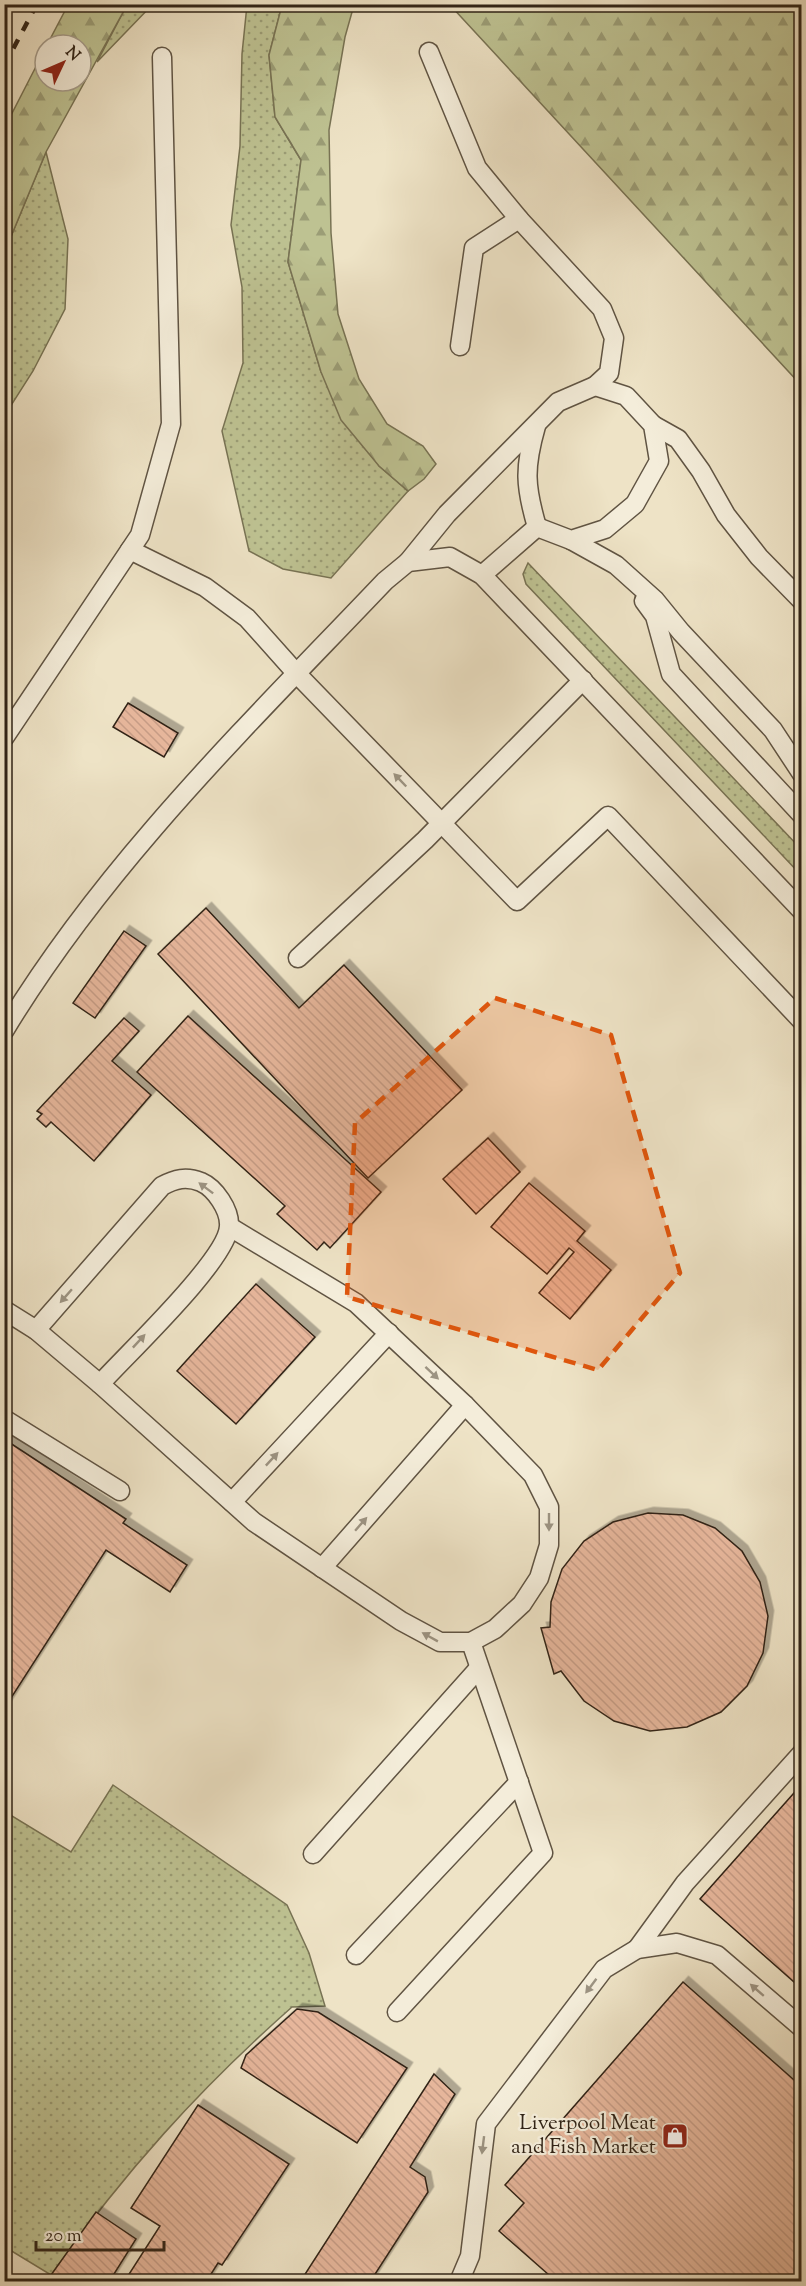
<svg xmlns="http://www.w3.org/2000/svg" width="806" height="2286" viewBox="0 0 806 2286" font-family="'Sorts Mill Goudy',serif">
<defs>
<pattern id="grass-dots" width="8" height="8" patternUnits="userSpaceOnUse" patternTransform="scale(1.5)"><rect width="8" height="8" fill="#bec292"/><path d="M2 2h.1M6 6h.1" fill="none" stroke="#9b9d76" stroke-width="1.8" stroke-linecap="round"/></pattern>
<pattern id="forest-firs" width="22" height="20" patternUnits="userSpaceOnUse" patternTransform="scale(1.5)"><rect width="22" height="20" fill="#bec292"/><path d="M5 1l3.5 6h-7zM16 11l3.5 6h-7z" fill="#9b9d76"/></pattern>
<pattern id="building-back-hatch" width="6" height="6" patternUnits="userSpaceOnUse" patternTransform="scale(1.5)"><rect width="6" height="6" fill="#e6b69b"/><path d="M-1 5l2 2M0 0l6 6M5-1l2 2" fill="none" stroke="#c69c85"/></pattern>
<filter id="shadow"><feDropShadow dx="5.5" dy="-5.5" stdDeviation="0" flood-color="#0004"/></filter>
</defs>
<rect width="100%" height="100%" fill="#eee3c6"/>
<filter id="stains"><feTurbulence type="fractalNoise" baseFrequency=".00333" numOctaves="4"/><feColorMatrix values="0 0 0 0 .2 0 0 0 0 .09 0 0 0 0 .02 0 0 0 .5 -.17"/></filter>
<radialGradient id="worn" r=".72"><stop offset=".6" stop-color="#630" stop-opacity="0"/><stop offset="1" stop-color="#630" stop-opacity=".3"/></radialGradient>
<g fill="url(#grass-dots)" stroke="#787354" stroke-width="1.5">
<path d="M127 5H152L97 62Z"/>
<path d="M247 5H282L269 55 275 117 301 160 288 262 321 372 379 466 408 491 331 578 283 569 249 551 222 431 243 363 242 287 231 225 240 146 242 54Z"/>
<path d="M46 152 68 239 65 309 33 371 5 415V251Z"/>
<path d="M528 563 801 849V875L526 584 523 574Z"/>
<path d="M113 1785 287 1905 309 1953 325 2006 292 2007C197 2091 125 2172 51 2275L5 2247 4 1811 71 1852Z"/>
</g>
<g fill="url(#forest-firs)" stroke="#787354" stroke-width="1.5">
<path d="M68 5H127L46 152 5 251V127L45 49V81H81V45H47Z"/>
<path d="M282 5H354L345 37 329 130 331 233 338 314 359 379 387 424 423 446 436 464 424 479 408 491 379 466 341 420 321 372 288 262 301 160 275 117 269 55Z"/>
<path d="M450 5H801V385Z"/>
</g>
<g fill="url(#building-back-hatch)" stroke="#312417" stroke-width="1.5" filter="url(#shadow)">
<path d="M128 703 178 733 164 757 113 727Z"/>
<path d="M206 908 299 1008 344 965 462 1090 368 1178 158 954Z"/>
<path d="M124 931 146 946 95 1018 73 1003Z"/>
<path d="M188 1016 381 1192 330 1248 324 1242 317 1250 277 1214 285 1206 137 1072Z"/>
<path d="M124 1018 139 1031 112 1061 151 1095 94 1161 51 1122 46 1127 37 1119 42 1114 37 1111Z"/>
<path d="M488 1138 520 1172 476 1214 443 1179Z"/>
<path d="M529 1183 585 1231 577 1241 611 1270 570 1319 539 1293 574 1252 569 1248 547 1274 491 1227Z"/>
<path d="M256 1284 315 1337 236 1424 177 1371Z"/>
<path d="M4 1439 126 1519 123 1523 187 1565 170 1592 106 1550 4 1709Z"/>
<path d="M648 1513 683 1515 715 1528 742 1551 760 1582 768 1616 763 1653 747 1686 721 1712 687 1727 650 1731 614 1721 584 1701 561 1671 554 1674 541 1628 550 1627 551 1602 562 1569 584 1541 613 1522Z"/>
<path d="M802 1784V1989L700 1899Z"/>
<path d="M683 1982 802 2087V2282H557L499 2231 524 2203 505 2185Z"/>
<path d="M297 2009 318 2012 407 2068 357 2143 241 2068 246 2055Z"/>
<path d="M434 2074 455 2094 410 2167 425 2177 428 2192 370 2282H300Z"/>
<path d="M198 2105 289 2164 222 2265 218 2263 206 2282H124L160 2226 131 2208Z"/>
<path d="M96 2212 136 2239 109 2282H61L51 2275Z"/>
</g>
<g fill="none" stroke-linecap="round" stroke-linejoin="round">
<defs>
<g id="service">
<path d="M429 52 477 168 519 219"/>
<path d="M460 346 474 248 519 219 602 309 614 338 609 373 595 386"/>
<path d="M653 425 678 439 701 471 726 515 759 557 802 601"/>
<path d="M536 426C524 468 525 486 537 527"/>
<path d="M571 540 616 565 655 600 681 632 773 730 802 774"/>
<path d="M130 550 205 587 247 618 297 674 517 901 608 816 802 1021"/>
<path d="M408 562 447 514 558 402 595 386 626 396 653 425 659 461 635 504 605 529 571 540 537 527 482 575"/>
<path d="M644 601 655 616 671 674 802 815"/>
<path d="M4 738 140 535 171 424 162 57"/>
<path d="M298 958 425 840 583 680"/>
<path d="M4 1031C106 862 250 723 385 581L408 562 450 557 482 575 802 911"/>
<path d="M4 1310 36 1330 100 1384 254 1522 401 1621 440 1642H471L495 1629 522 1604 539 1578 549 1545V1507L533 1475 465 1405 356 1303 230 1227"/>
<path d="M36 1330 162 1186C175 1179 186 1176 201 1182 215 1188 230 1210 229 1226 228 1259 126 1355 100 1384"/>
<path d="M4 1419 120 1491"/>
<path d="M232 1502 389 1333"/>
<path d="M322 1568 465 1405"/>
<path d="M313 1854 479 1668"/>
<path d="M637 1949 685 1883 802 1753"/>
<path d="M356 1955 519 1782"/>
<path d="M397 2012 543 1853 471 1642"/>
<path d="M459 2282 470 2256 486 2124 604 1969 637 1949 677 1943 717 1955 802 2028"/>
</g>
</defs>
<use href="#service" stroke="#605443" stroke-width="21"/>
<use href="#service" stroke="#f4edda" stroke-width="18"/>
<path stroke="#312417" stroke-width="4.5" stroke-dasharray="10 10" stroke-linecap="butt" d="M4 66 37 4"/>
</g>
<defs><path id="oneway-solid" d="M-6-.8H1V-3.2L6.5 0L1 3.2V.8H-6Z" transform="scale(1.5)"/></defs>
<g fill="#9c9382">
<use href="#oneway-solid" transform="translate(400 780) rotate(-134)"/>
<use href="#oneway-solid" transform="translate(206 1188) rotate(-143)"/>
<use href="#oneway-solid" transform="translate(66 1296) rotate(131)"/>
<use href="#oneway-solid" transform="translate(139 1341) rotate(-47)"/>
<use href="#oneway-solid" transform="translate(432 1373) rotate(43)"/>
<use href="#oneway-solid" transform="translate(272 1459) rotate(-47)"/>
<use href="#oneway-solid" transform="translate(549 1522) rotate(90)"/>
<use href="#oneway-solid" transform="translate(361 1524) rotate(-49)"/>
<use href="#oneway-solid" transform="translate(430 1637) rotate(-151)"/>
<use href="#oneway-solid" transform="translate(591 1986) rotate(127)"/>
<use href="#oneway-solid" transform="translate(757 1990) rotate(-139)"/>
<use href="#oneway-solid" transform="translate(483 2145) rotate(97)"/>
</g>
<path fill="#df560d" fill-opacity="0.2" stroke="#df560d" stroke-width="4.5" stroke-dasharray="12 8" stroke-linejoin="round" d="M495 998 611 1035 680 1273 598 1370 347 1297 355 1123Z"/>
<defs>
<symbol id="shop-square" viewBox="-11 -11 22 22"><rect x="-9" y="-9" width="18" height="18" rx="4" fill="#8f2418" stroke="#f4edda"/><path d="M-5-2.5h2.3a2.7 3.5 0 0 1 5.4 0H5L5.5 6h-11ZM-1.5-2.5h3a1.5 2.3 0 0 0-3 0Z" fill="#fff"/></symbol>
</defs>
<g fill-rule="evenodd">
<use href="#shop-square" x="660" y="2121" width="30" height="30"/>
</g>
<g text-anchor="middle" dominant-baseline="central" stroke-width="4.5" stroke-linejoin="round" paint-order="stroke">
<g font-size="21" fill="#312417" stroke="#f4edda" text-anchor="end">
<text x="656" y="2124">Liverpool Meat<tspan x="656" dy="24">and Fish Market</tspan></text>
</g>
</g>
<rect width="806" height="2286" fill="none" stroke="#eee3c6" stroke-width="24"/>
<rect x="6" y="6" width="794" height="2274" fill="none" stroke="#312417" stroke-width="3"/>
<rect x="12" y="12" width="782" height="2262" fill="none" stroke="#312417" stroke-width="1.5"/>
<g transform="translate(63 63) rotate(46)"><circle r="28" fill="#f4edda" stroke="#a69d8c" stroke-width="1.5"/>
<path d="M0-4.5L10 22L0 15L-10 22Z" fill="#8f2418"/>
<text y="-9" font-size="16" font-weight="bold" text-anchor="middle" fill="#312417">N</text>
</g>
<path d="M36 2241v9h128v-9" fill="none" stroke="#312417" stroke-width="3"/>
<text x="45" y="2241" font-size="18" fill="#312417" stroke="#f4edda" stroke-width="4.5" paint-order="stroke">20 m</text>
<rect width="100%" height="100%" filter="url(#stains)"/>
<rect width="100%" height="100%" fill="url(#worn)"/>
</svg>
